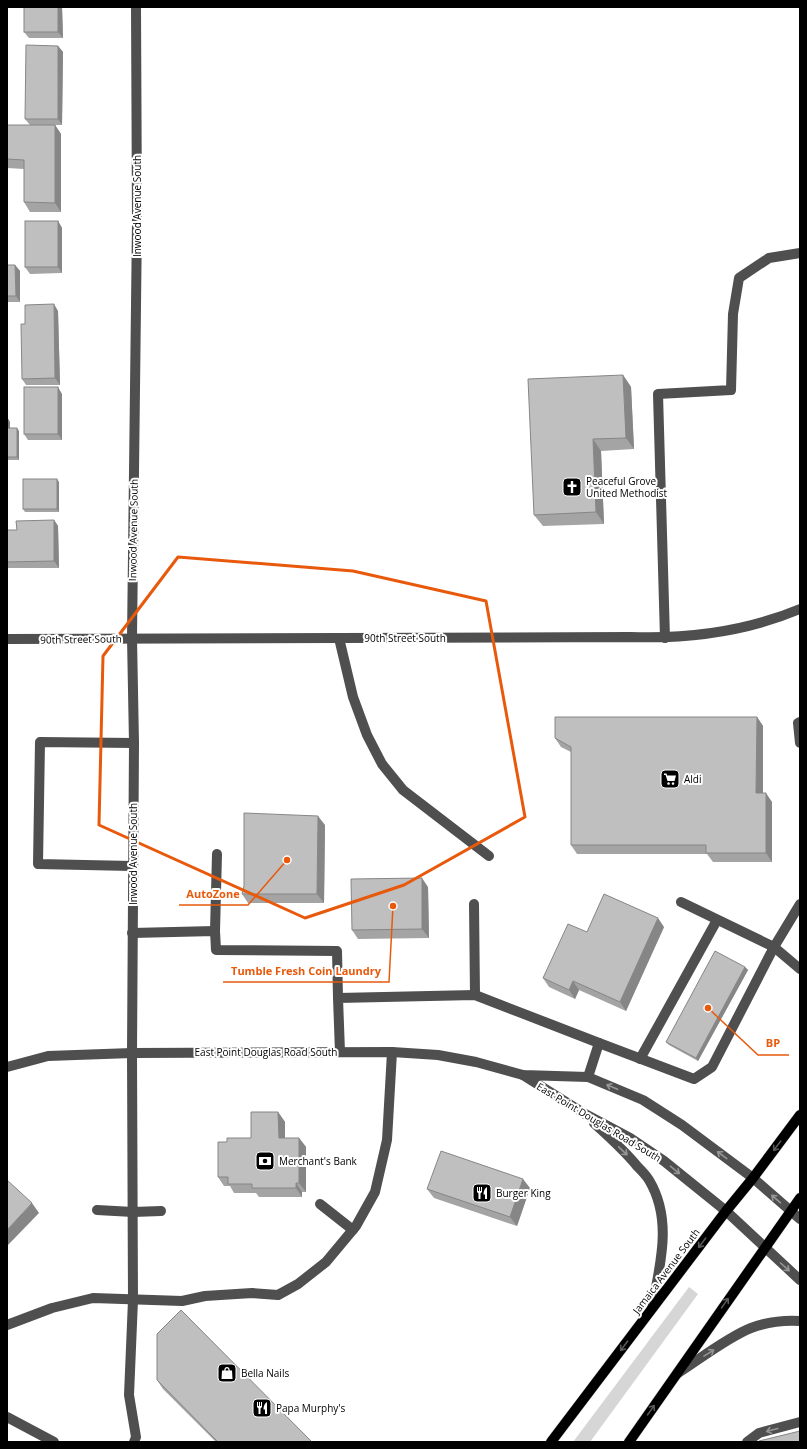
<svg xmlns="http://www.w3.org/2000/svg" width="807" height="1449" viewBox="0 0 807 1449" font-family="'Open Sans',sans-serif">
<rect width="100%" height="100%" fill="#fff"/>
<path fill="#d6d6d6" d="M689 1287 698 1294 590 1442H573Z"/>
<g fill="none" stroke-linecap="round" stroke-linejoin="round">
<defs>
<g id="major">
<path d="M551 1442 726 1211 753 1178 800 1115"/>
<path d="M629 1442 800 1198"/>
</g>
</defs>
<use href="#major" stroke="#dbdbdb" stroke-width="11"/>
<g stroke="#4f4f4f" stroke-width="10">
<path d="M339 638 353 697 367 735 382 764 403 790 489 856"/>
<path d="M665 638 658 394 731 390 733 314 739 278 769 258 800 253"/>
<path d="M7 639 631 637C690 639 745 632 800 609"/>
<path d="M800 722 798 723 800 743"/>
<path d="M132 866 38 864 40 742 134 743"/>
<path d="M681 902 774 947 800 969"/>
<path d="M474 904 475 995"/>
<path d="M215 931 217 854"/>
<path d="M132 933 215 931 216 950 337 951 338 998"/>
<path d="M340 1052 338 998 475 995 599 1043"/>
<path d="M640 1059 717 920"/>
<path d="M7 1067 48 1056 132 1053 392 1052 438 1055 476 1062 523 1075 588 1077 643 1100 682 1125 753 1178 800 1219"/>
<path d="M523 1075 585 1114 630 1138 664 1161 726 1211 800 1280"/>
<path d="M588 1077 599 1043 694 1079 712 1067 774 947 800 904"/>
<path d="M594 1123C609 1137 624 1150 637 1166 641 1170 646 1175 649 1180 673 1220 660 1265 652 1308"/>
<path d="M320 1204 353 1230"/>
<path d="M97 1210 133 1212 161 1211"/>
<path d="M7 1325 52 1308 93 1298 182 1301 205 1296 252 1293 278 1295 298 1284 326 1262 356 1226 375 1192 387 1140 392 1052"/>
<path d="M678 1373C700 1359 728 1337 751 1328 767 1322 784 1320 800 1321"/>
<path d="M7 1417 54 1442"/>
<path d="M134 1442 136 1437 129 1395 133 1300 132 1053 134 743 132 638 137 222 136 7"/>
<path d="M747 1442 759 1433 800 1422"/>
</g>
<use href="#major" stroke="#000" stroke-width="10"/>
</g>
<g fill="#a4a4a4">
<path d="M24 7H62L63 38H29L24 32Z"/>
<path d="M58 46 63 52 62 125H30L25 119Z"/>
<path d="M7 125H55L61 134V212H30L24 202V169L7 168Z"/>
<path d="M58 221 62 228V273L30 274 25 267Z"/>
<path d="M7 265H15L20 271V302H7Z"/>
<path d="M58 311 60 385H26L22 379 25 324Z"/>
<path d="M623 375 631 387 634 449 601 451 604 524 543 526 534 515Z"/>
<path d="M62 394V440H28L24 434Z"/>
<path d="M7 419 10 422V428L19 431V460H7Z"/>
<path d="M59 482V512H25L23 509Z"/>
<path d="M54 520 58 526 59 568H7V530H17Z"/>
<path d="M757 717 763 726V793L772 802V862H713L707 854H577L571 845V752L561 747 555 738Z"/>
<path d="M325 825 324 903H248L242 894Z"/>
<path d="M428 887 429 938 358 939 352 930Z"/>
<path d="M664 927 626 1011 579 990 575 999 549 987 543 978 587 932Z"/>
<path d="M745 967 748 970 698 1061 669 1045 666 1042Z"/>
<path d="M278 1112 285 1122V1138H299L306 1147V1192H302V1197H259L256 1193H234L230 1186H224L218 1177 227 1142 251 1138Z"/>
<path d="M530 1188 517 1226 434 1198 427 1189Z"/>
<path d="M157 1380 312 1442H216L163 1389Z"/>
</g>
<g fill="#868686">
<path d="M58 7H62L63 38 58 32Z"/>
<path d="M58 46 63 52 62 125 58 119Z"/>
<path d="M55 125 61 134V212L55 203Z"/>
<path d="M58 221 62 228V273L58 267Z"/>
<path d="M15 265 20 271V302L16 296Z"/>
<path d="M54 304 58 311 60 385 55 378Z"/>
<path d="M623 375 631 387 634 449 626 438Z"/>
<path d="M58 387 62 394V440L58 434Z"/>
<path d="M8 419 10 422V431L8 428Z"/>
<path d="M17 428 19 431V460L17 457Z"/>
<path d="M593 439 601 451 604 524 596 512Z"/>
<path d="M57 479 59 482V512L57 509Z"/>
<path d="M54 520 58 526 59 568 54 561Z"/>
<path d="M757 717 763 726V802L756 793Z"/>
<path d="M766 793 772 802V862L766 853Z"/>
<path d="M318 816 325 825 324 903 317 894Z"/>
<path d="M422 878 428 887 429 938 422 929Z"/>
<path d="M658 918 664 927 626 1011 620 1002Z"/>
<path d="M745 967 748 970 698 1061 696 1058Z"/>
<path d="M573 981 579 990 575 999 569 990Z"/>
<path d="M278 1112 285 1122V1147L279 1138Z"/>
<path d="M299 1138 306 1147V1192L299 1183Z"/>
<path d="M523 1179 530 1188 517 1226 510 1217Z"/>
<path d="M296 1183 302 1192V1197L296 1188Z"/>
<path d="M32 1203 39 1213 7 1246V1230Z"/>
</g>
<g fill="#bfbfbf" stroke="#868686">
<rect x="24" y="7" width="34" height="25"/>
<path d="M26 45 58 46V119H25Z"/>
<path d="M7 125H55V203L24 202V160L7 159Z"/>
<rect x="25" y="221" width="33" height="46"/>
<path d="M7 265H15L16 296H7Z"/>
<path d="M54 304 55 378 22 379 21 324H25V305Z"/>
<path d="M623 375 626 438 593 439 596 512 534 515 528 379Z"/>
<rect x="24" y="387" width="34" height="47"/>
<path d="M7 419H8V428H17V457H7Z"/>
<rect x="23" y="479" width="34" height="30"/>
<path d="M54 520V561L7 562V530H17L16 521Z"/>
<path d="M555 717H757L756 793H766V853H706V845H571V747L555 738Z"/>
<path d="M244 813 318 816 317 894H242L244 886Z"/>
<path d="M422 878V929L352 930 351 879Z"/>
<path d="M604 894 658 918 620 1002 573 981 569 990 543 978 568 924 587 932Z"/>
<path d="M715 951 745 967 696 1058 666 1042Z"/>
<path d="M251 1112H278L279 1138H299V1183H296V1188H252V1184H228V1177H218V1142H227V1138H251Z"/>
<path d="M441 1151 523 1179 510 1217 427 1189Z"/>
<path d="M7 1180 32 1203 7 1230Z"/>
<path d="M181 1310 312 1442H218L157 1380V1334Z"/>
<path d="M800 1431V1442H759V1441Z"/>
</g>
<defs><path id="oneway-shaft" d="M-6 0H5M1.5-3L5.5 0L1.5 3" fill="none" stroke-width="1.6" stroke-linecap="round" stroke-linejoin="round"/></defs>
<g stroke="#959595">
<use href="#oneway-shaft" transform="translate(612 1087) rotate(-157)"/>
<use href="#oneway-shaft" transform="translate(623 1151) rotate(43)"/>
<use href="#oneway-shaft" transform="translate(722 1155) rotate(-143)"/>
<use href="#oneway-shaft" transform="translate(675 1170) rotate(39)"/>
<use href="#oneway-shaft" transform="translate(776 1199) rotate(-139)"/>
<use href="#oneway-shaft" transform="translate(785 1267) rotate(42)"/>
<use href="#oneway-shaft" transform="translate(709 1353) rotate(-32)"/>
<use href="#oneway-shaft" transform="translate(772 1430) rotate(165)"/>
</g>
<g stroke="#595959">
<use href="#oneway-shaft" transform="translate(777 1146) rotate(127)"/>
<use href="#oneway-shaft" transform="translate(702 1243) rotate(127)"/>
<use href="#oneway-shaft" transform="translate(725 1303) rotate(-55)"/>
<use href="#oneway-shaft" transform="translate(624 1346) rotate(127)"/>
<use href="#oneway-shaft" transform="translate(651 1410) rotate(-55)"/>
</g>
<path fill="none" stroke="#e8590c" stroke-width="3" stroke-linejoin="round" d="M178 557 353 571 486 601 525 817 404 885 305 918 99 825 103 656Z"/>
<defs>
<symbol id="church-square" viewBox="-11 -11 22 22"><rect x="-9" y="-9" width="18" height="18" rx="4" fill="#000" stroke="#fff"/><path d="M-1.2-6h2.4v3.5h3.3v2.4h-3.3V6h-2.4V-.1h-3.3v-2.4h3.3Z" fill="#fff"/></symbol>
<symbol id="supermarket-square" viewBox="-11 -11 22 22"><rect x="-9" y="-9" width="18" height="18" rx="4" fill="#000" stroke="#fff"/><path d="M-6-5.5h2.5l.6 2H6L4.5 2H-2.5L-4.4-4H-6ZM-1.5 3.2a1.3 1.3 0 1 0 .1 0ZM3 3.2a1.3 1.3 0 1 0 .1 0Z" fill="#fff"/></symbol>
<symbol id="bank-square" viewBox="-11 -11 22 22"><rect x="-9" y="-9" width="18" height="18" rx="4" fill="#000" stroke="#fff"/><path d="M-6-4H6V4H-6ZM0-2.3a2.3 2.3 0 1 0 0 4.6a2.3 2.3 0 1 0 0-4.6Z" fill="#fff"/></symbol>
<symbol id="restaurant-square" viewBox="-11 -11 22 22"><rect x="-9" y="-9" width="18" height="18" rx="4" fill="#000" stroke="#fff"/><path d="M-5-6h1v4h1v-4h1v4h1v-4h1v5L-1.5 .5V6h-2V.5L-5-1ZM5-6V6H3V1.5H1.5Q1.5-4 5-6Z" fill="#fff"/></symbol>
<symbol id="shop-square" viewBox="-11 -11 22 22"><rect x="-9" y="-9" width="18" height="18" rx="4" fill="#000" stroke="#fff"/><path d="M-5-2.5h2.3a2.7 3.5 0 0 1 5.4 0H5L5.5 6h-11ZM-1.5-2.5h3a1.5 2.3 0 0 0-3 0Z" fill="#fff"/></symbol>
</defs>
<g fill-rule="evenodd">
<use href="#church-square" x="561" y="476" width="22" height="22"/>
<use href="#supermarket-square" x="659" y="768" width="22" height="22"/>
<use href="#bank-square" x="254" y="1150" width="22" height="22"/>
<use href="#restaurant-square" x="471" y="1182" width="22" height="22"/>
<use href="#shop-square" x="216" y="1362" width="22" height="22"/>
<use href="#restaurant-square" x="251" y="1397" width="22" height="22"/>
</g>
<g text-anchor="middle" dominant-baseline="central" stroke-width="4" stroke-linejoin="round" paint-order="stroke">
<g font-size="10" fill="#000" stroke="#fff">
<text transform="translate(137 206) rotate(-90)">Inwood Avenue South</text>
<text transform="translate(133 530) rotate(-89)">Inwood Avenue South</text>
<text x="405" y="638">90th Street South</text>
<text transform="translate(81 639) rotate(-1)">90th Street South</text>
<text transform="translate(133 854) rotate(-90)">Inwood Avenue South</text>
<text x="266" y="1052">East Point Douglas Road South</text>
<text transform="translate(599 1122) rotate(31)">East Point Douglas Road South</text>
<text transform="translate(666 1271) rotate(-53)">Jamaica Avenue South</text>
</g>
<g font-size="10" fill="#000" stroke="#fff" text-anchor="start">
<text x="586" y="481">Peaceful Grove<tspan x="586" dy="12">United Methodist</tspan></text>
<text x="684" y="779">Aldi</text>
<text x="279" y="1161">Merchant's Bank</text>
<text x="496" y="1193">Burger King</text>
<text x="241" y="1373">Bella Nails</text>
<text x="276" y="1408">Papa Murphy's</text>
</g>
</g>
<path fill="none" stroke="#e8590c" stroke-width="1.5" d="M287 860L248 905H179M393 906L389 982H223M708 1008L758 1055H789"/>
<g fill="#e8590c" stroke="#fff" stroke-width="1.5">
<circle cx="287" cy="860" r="4"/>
<circle cx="393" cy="906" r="4"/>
<circle cx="708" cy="1008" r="4"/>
</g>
<g font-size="11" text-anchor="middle" font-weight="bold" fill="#e8590c" stroke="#fff" stroke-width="4" stroke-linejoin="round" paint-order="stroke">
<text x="213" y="898">AutoZone</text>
<text x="306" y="975">Tumble Fresh Coin Laundry</text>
<text x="773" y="1047">BP</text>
</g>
<rect width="807" height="1449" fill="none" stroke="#000000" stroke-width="16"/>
</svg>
